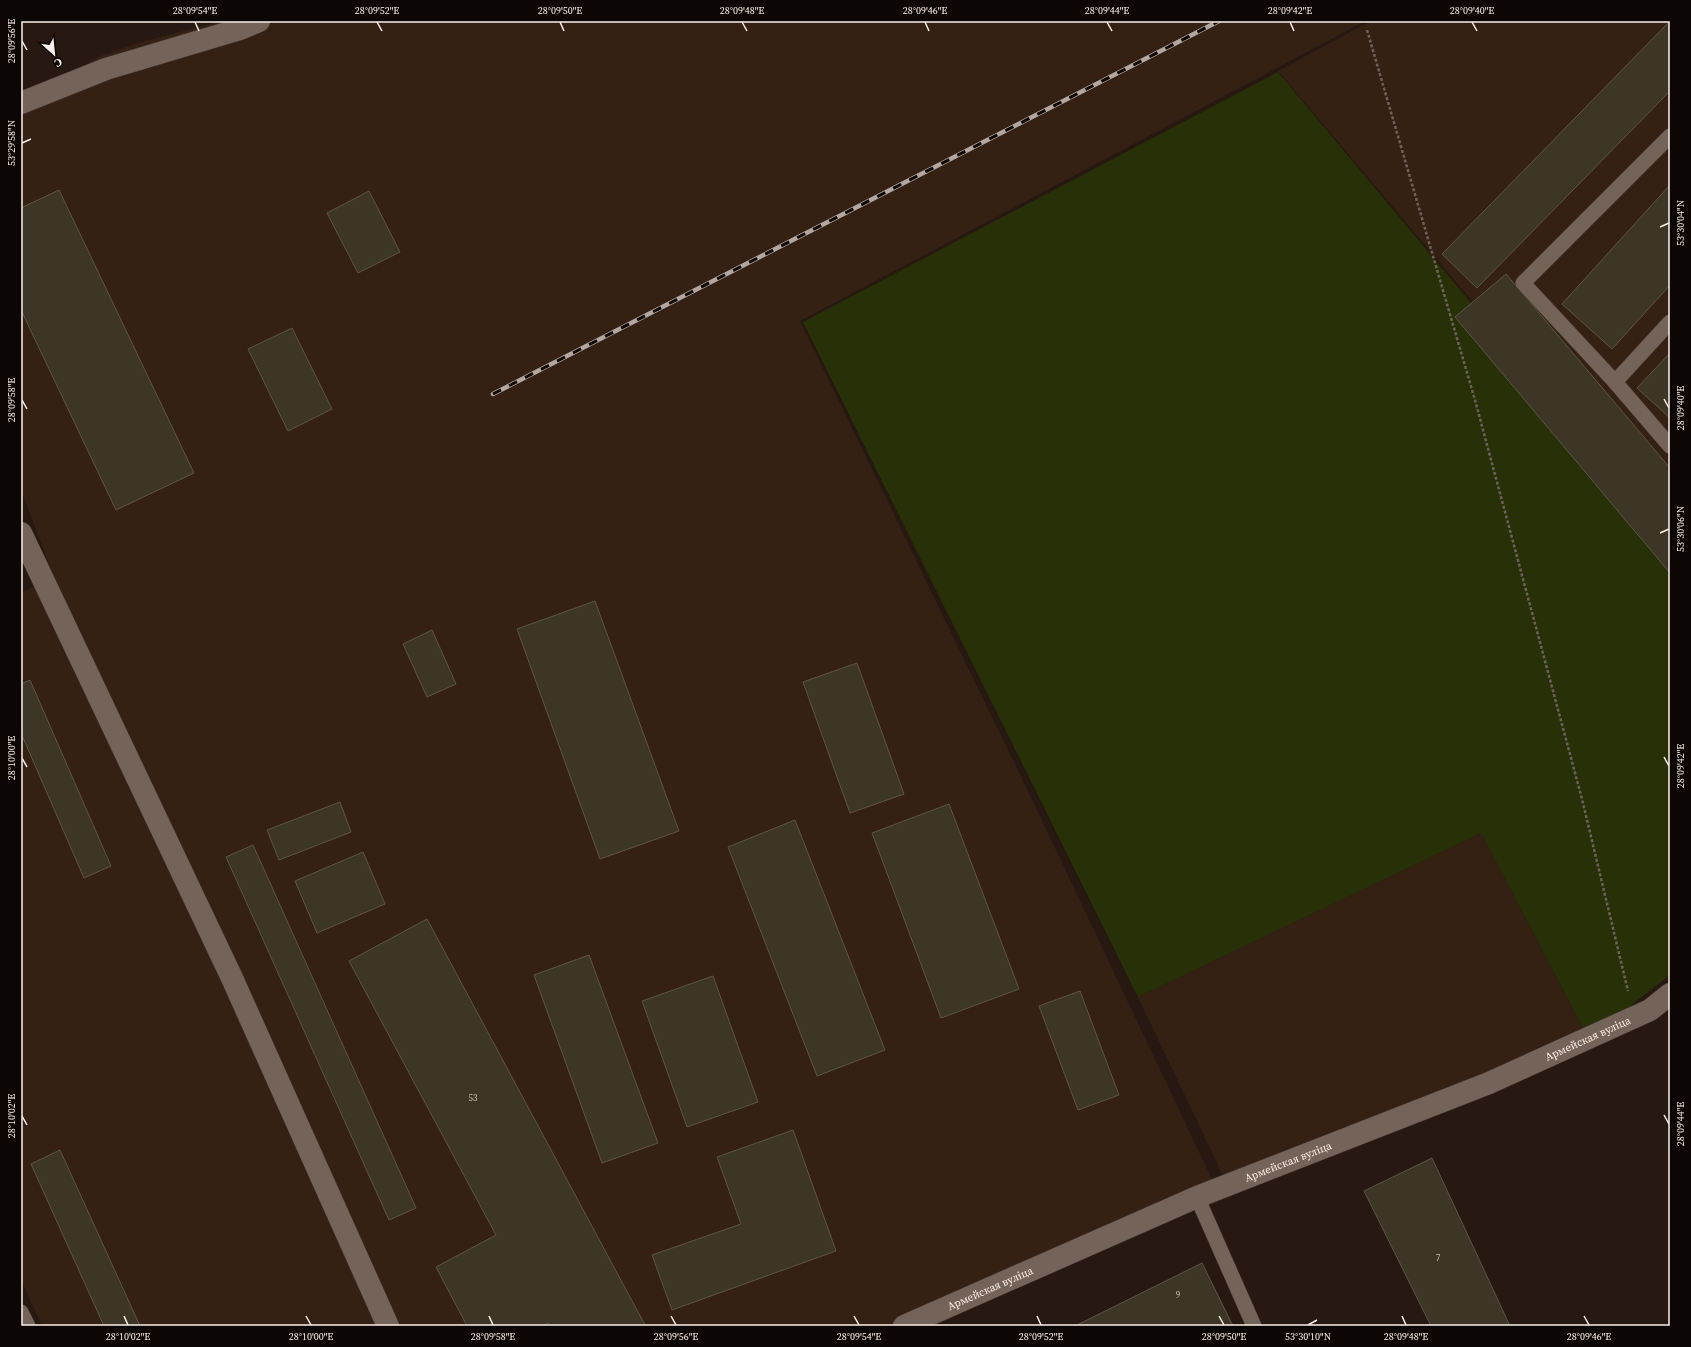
<svg xmlns="http://www.w3.org/2000/svg" width="1691" height="1347" viewBox="0 0 1691 1347" font-family="'Source Serif 4',serif">
<rect width="100%" height="100%" fill="#271911"/>
<g fill="#342114">
<path d="M222 21H1365L800 321 1037 810 1217 1190 897 1326H42L21 1280V593L54 577 21 490V101L103 55 145 41Z"/>
<path d="M1371 21H1670V535L1278 71Z"/>
<path d="M1481 833 1584 1030 1228 1186 1138 997Z"/>
</g>
<path fill="#273006" d="M1278 72 1670 541V975L1621 1013 1584 1030 1481 833 1138 997 803 322Z"/>
<g fill="#3d3627" stroke="#5d5646">
<path d="M1670 21V91L1477 288 1442 254Z"/>
<path d="M1670 185V285L1612 349 1562 304Z"/>
<path d="M59 190 194 473 116 510 21 310V208Z"/>
<path d="M369 191 400 252 358 273 327 213Z"/>
<path d="M1506 274 1670 468V573L1455 317Z"/>
<path d="M292 328 332 409 288 431 248 349Z"/>
<path d="M1670 353V418L1637 388Z"/>
<path d="M595 601 679 831 600 859 517 629Z"/>
<path d="M432 630 456 684 427 697 403 644Z"/>
<path d="M857 663 904 794 850 813 803 682Z"/>
<path d="M30 680 111 866 84 878 21 733V684Z"/>
<path d="M340 802 351 832 279 860 267 830Z"/>
<path d="M949 804 1019 989 941 1018 872 833Z"/>
<path d="M795 820 885 1050 817 1076 728 847Z"/>
<path d="M253 845 416 1208 389 1220 226 857Z"/>
<path d="M363 852 385 904 317 933 295 881Z"/>
<path d="M427 919 645 1325 644 1326H550L548 1323 542 1326H467L436 1267 496 1235 349 961Z"/>
<path d="M589 955 658 1143 602 1163 534 975Z"/>
<path d="M713 976 758 1102 687 1127 642 1001Z"/>
<path d="M1080 991 1119 1095 1078 1110 1039 1006Z"/>
<path d="M793 1130 836 1251 672 1310 652 1255 741 1224 717 1157Z"/>
<path d="M60 1150 140 1326H104L31 1164Z"/>
<path d="M1432 1158 1510 1326H1431L1364 1191Z"/>
<path d="M1202 1263 1233 1326H1075Z"/>
</g>
<g fill="none" stroke-linecap="round" stroke-linejoin="round">
<defs>
<g id="lane">
<path d="M1670 136 1523 283 1615 382 1670 446"/>
<path d="M1615 382 1670 322"/>
<path d="M1197 1197 1254 1326"/>
<path d="M21 1312 28 1326"/>
</g>
<g id="street">
<path d="M21 103 106 69 240 29 259 21"/>
<path d="M21 533 232 978 388 1326"/>
<path id="s1" d="M904 1326 1197 1197 1489 1083 1650 1010 1670 994"/>
</g>
</defs>
<use href="#lane" stroke="#3f3430" stroke-width="16"/>
<use href="#street" stroke="#3f3430" stroke-width="23"/>
<path stroke="#6e615a" stroke-width="2.5" stroke-dasharray="3 2" stroke-linecap="butt" d="M1367 30 1475 400 1582 799 1628 991"/>
<use href="#lane" stroke="#746359" stroke-width="15"/>
<use href="#street" stroke="#746359" stroke-width="22"/>
<defs>
<path id="rail" d="M493 394 1219 21"/>
</defs>
<use href="#rail" stroke="#b3a7a0" stroke-width="4.5"/>
<use href="#rail" stroke="#0c0604" stroke-width="3" stroke-dasharray="9" stroke-linecap="butt"/>
</g>
<path fill="none" stroke="#fbf0ea" stroke-width="1.5" d="M195 22 199 31M377 22 382 31M560 22 564 31M742 22 747 31M925 22 929 31M1107 22 1112 31M1290 22 1294 31M1472 22 1477 31M22 41 27 50M22 143 31 139M1660 227 1669 223M1664 399 1669 408M22 400 27 409M1660 533 1669 529M1664 757 1669 766M22 758 27 767M1664 1115 1669 1124M22 1116 27 1125M124 1316 128 1325M306 1316 311 1325M489 1316 493 1325M671 1316 676 1325M854 1316 859 1325M1037 1316 1041 1325M1219 1316 1224 1325M1402 1316 1406 1325M1584 1316 1589 1325M1308 1325 1317 1320"/>
<g text-anchor="middle" dominant-baseline="central" stroke-width="3" stroke-linejoin="round" paint-order="stroke">
<g font-size="9" fill="#ccc2b9">
<text x="473" y="1098">53</text>
<text x="1438" y="1258">7</text>
<text x="1178" y="1295">9</text>
</g>
<g font-size="11" fill="#fbf0ea" stroke="#0c0604">
<text stroke="none"><textPath href="#s1" startOffset="742">Армейская вуліца</textPath></text>
<text stroke="none"><textPath href="#s1" startOffset="418">Армейская вуліца</textPath></text>
<text stroke="none"><textPath href="#s1" startOffset="94">Армейская вуліца</textPath></text>
</g>
</g>
<rect width="1691" height="1347" fill="none" stroke="#0c0604" stroke-width="44"/>
<g transform="translate(54 54) rotate(153)" stroke="#0c0604" stroke-width="3" paint-order="stroke">
<path d="M0-3L7 15L0 10L-7 15Z" fill="#fbf0ea"/>
<text y="-6" font-size="11" font-weight="bold" text-anchor="middle" fill="#fbf0ea">С</text>
</g>
<rect x="22" y="22" width="1647" height="1303" fill="none" stroke="#fbf0ea" stroke-width="1.5"/>
<g font-size="10" text-anchor="middle" fill="#fbf0ea">
<text x="195" y="14">28°09'54"E</text>
<text x="377" y="14">28°09'52"E</text>
<text x="560" y="14">28°09'50"E</text>
<text x="742" y="14">28°09'48"E</text>
<text x="925" y="14">28°09'46"E</text>
<text x="1107" y="14">28°09'44"E</text>
<text x="1290" y="14">28°09'42"E</text>
<text x="1472" y="14">28°09'40"E</text>
<text transform="translate(11 41) rotate(-90)" y="4">28°09'56"E</text>
<text transform="translate(11 143) rotate(-90)" y="4">53°29'58"N</text>
<text transform="translate(1680 223) rotate(-90)" y="4">53°30'04"N</text>
<text transform="translate(11 400) rotate(-90)" y="4">28°09'58"E</text>
<text transform="translate(1680 408) rotate(-90)" y="4">28°09'40"E</text>
<text transform="translate(1680 529) rotate(-90)" y="4">53°30'06"N</text>
<text transform="translate(11 758) rotate(-90)" y="4">28°10'00"E</text>
<text transform="translate(1680 766) rotate(-90)" y="4">28°09'42"E</text>
<text transform="translate(11 1116) rotate(-90)" y="4">28°10'02"E</text>
<text transform="translate(1680 1124) rotate(-90)" y="4">28°09'44"E</text>
<text x="128" y="1340">28°10'02"E</text>
<text x="311" y="1340">28°10'00"E</text>
<text x="493" y="1340">28°09'58"E</text>
<text x="676" y="1340">28°09'56"E</text>
<text x="859" y="1340">28°09'54"E</text>
<text x="1041" y="1340">28°09'52"E</text>
<text x="1224" y="1340">28°09'50"E</text>
<text x="1308" y="1340">53°30'10"N</text>
<text x="1406" y="1340">28°09'48"E</text>
<text x="1589" y="1340">28°09'46"E</text>
</g>
</svg>
